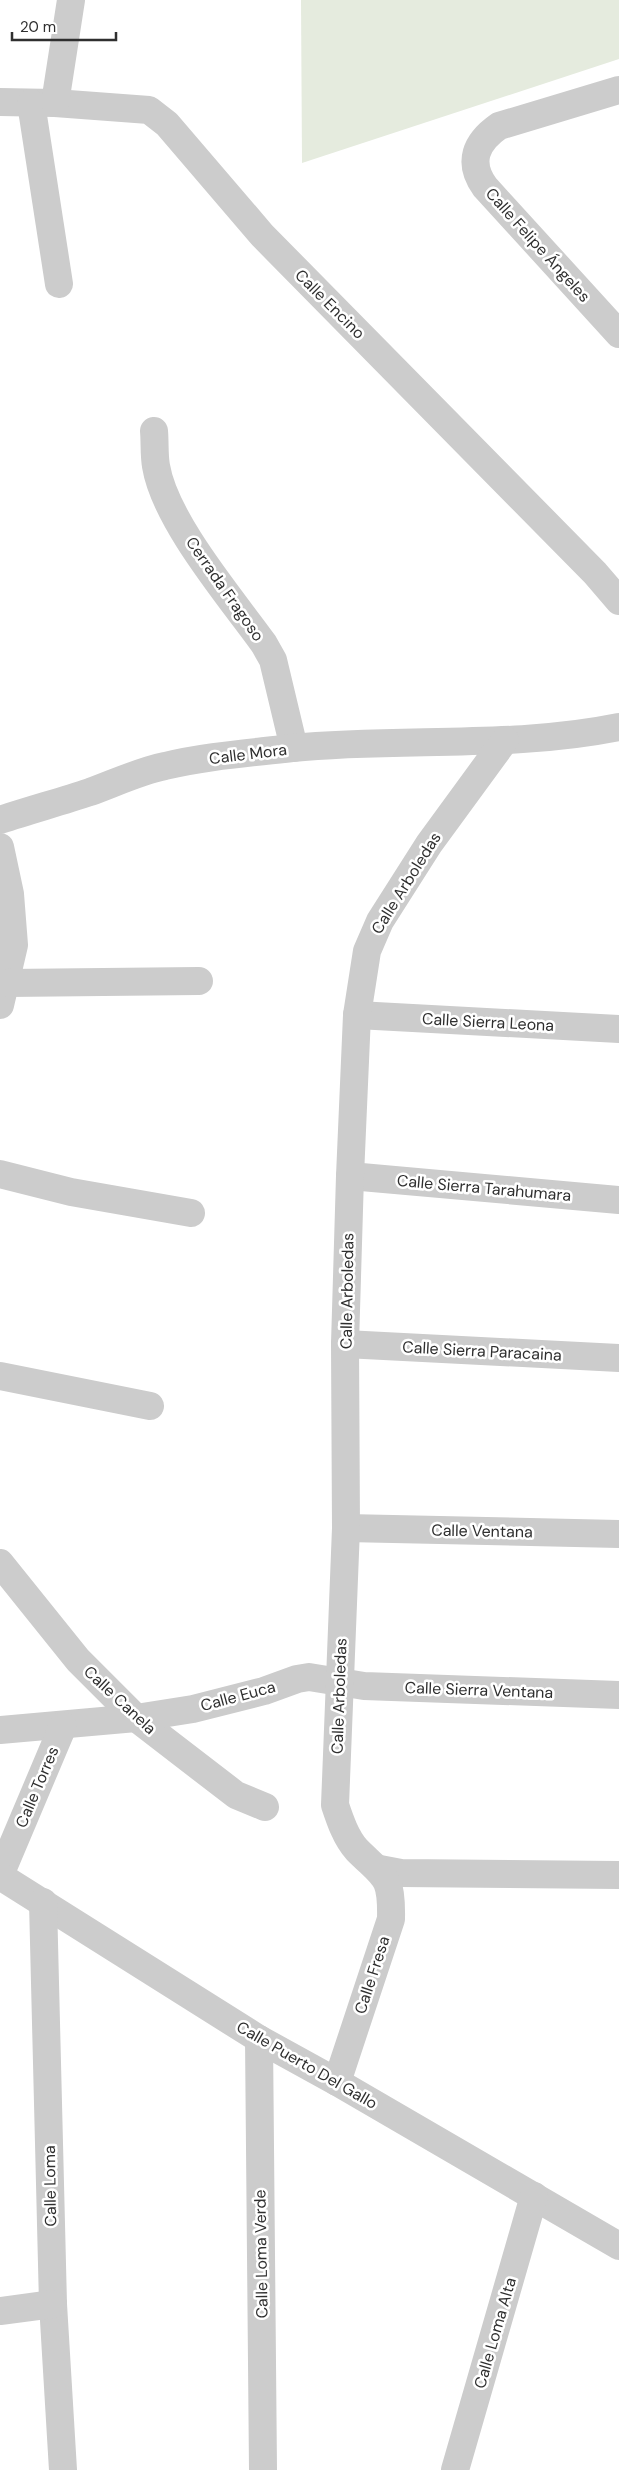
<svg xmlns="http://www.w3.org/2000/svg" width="619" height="2470" viewBox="0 0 619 2470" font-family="'DM Sans',sans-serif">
<rect width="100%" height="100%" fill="#fff"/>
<path fill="#e5ebde" d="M301 0H619V59L302 163Z"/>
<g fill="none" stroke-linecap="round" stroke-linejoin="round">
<g stroke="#ccc" stroke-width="28">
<path d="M619 90 499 126C476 142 467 162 485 187L619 334"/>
<path d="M0 102 55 103 149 110 167 124 262 235 595 573 619 601"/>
<path d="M31 103 59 284"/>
<path d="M55 103 71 0"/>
<path d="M154 431C155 442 154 455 156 466 165 521 231 598 264 644L273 660 294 748"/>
<path d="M0 820C30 810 60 802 90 792 115 783 140 771 165 766 206 756 250 753 292 748 401 737 512 749 619 727"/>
<path d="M0 847 10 894 14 945 0 1005"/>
<path d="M7 983 199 981"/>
<path d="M357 1015 619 1029"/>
<path d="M0 1174 71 1192 191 1213"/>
<path d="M350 1176 619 1200"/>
<path d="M345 1344 619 1358"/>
<path d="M0 1376 150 1406"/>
<path d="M346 1528 619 1534"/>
<path d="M0 1563 78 1660 136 1718 236 1795 265 1807"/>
<path d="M0 1730 136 1718 193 1709 264 1691 297 1679 309 1677 364 1686 619 1695"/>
<path d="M380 1869 401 1873 619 1875"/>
<path d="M0 1875 63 1726"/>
<path d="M0 1876 259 2039 337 2082 619 2246"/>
<path d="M43 1902 53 2304 63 2470"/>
<path d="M259 2039 263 2470"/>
<path d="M337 2082 391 1919C392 1875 385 1878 357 1850 346 1838 340 1820 335 1805L346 1528 345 1344 350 1176 357 1015 367 951 380 921 429 844 505 740"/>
<path d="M0 2311 53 2304"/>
<path d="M455 2470 534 2196"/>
</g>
</g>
<g text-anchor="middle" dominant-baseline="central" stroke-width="5" stroke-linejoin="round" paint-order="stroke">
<g font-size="16" fill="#2f2f2f" stroke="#fff">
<text transform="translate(538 245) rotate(48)">Calle Felipe Ángeles</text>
<text transform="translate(330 304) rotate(45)">Calle Encino</text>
<text transform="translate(225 589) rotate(55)">Cerrada Fragoso</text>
<text transform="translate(248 754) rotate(-7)">Calle Mora</text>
<text transform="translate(406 883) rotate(-58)">Calle Arboledas</text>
<text transform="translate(488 1022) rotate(3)">Calle Sierra Leona</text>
<text transform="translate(484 1188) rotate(5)">Calle Sierra Tarahumara</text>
<text transform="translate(347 1291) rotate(-89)">Calle Arboledas</text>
<text transform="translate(482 1351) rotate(3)">Calle Sierra Paracaina</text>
<text transform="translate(482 1531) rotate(1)">Calle Ventana</text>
<text transform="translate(479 1690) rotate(2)">Calle Sierra Ventana</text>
<text transform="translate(238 1696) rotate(-15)">Calle Euca</text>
<text transform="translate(339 1696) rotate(-88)">Calle Arboledas</text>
<text transform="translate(120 1700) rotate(43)">Calle Canela</text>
<text transform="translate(37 1787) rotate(-67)">Calle Torres</text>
<text transform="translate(372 1975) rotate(-72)">Calle Fresa</text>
<text transform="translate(307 2065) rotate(30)">Calle Puerto Del Gallo</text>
<text transform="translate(50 2186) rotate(-91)">Calle Loma</text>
<text transform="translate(261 2254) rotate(-91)">Calle Loma Verde</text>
<text transform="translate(495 2333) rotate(-74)">Calle Loma Alta</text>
</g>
</g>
<path d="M12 32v8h104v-8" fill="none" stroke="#2f2f2f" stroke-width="2.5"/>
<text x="20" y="32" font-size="15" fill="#2f2f2f" stroke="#ffffff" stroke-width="4" paint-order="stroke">20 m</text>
</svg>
